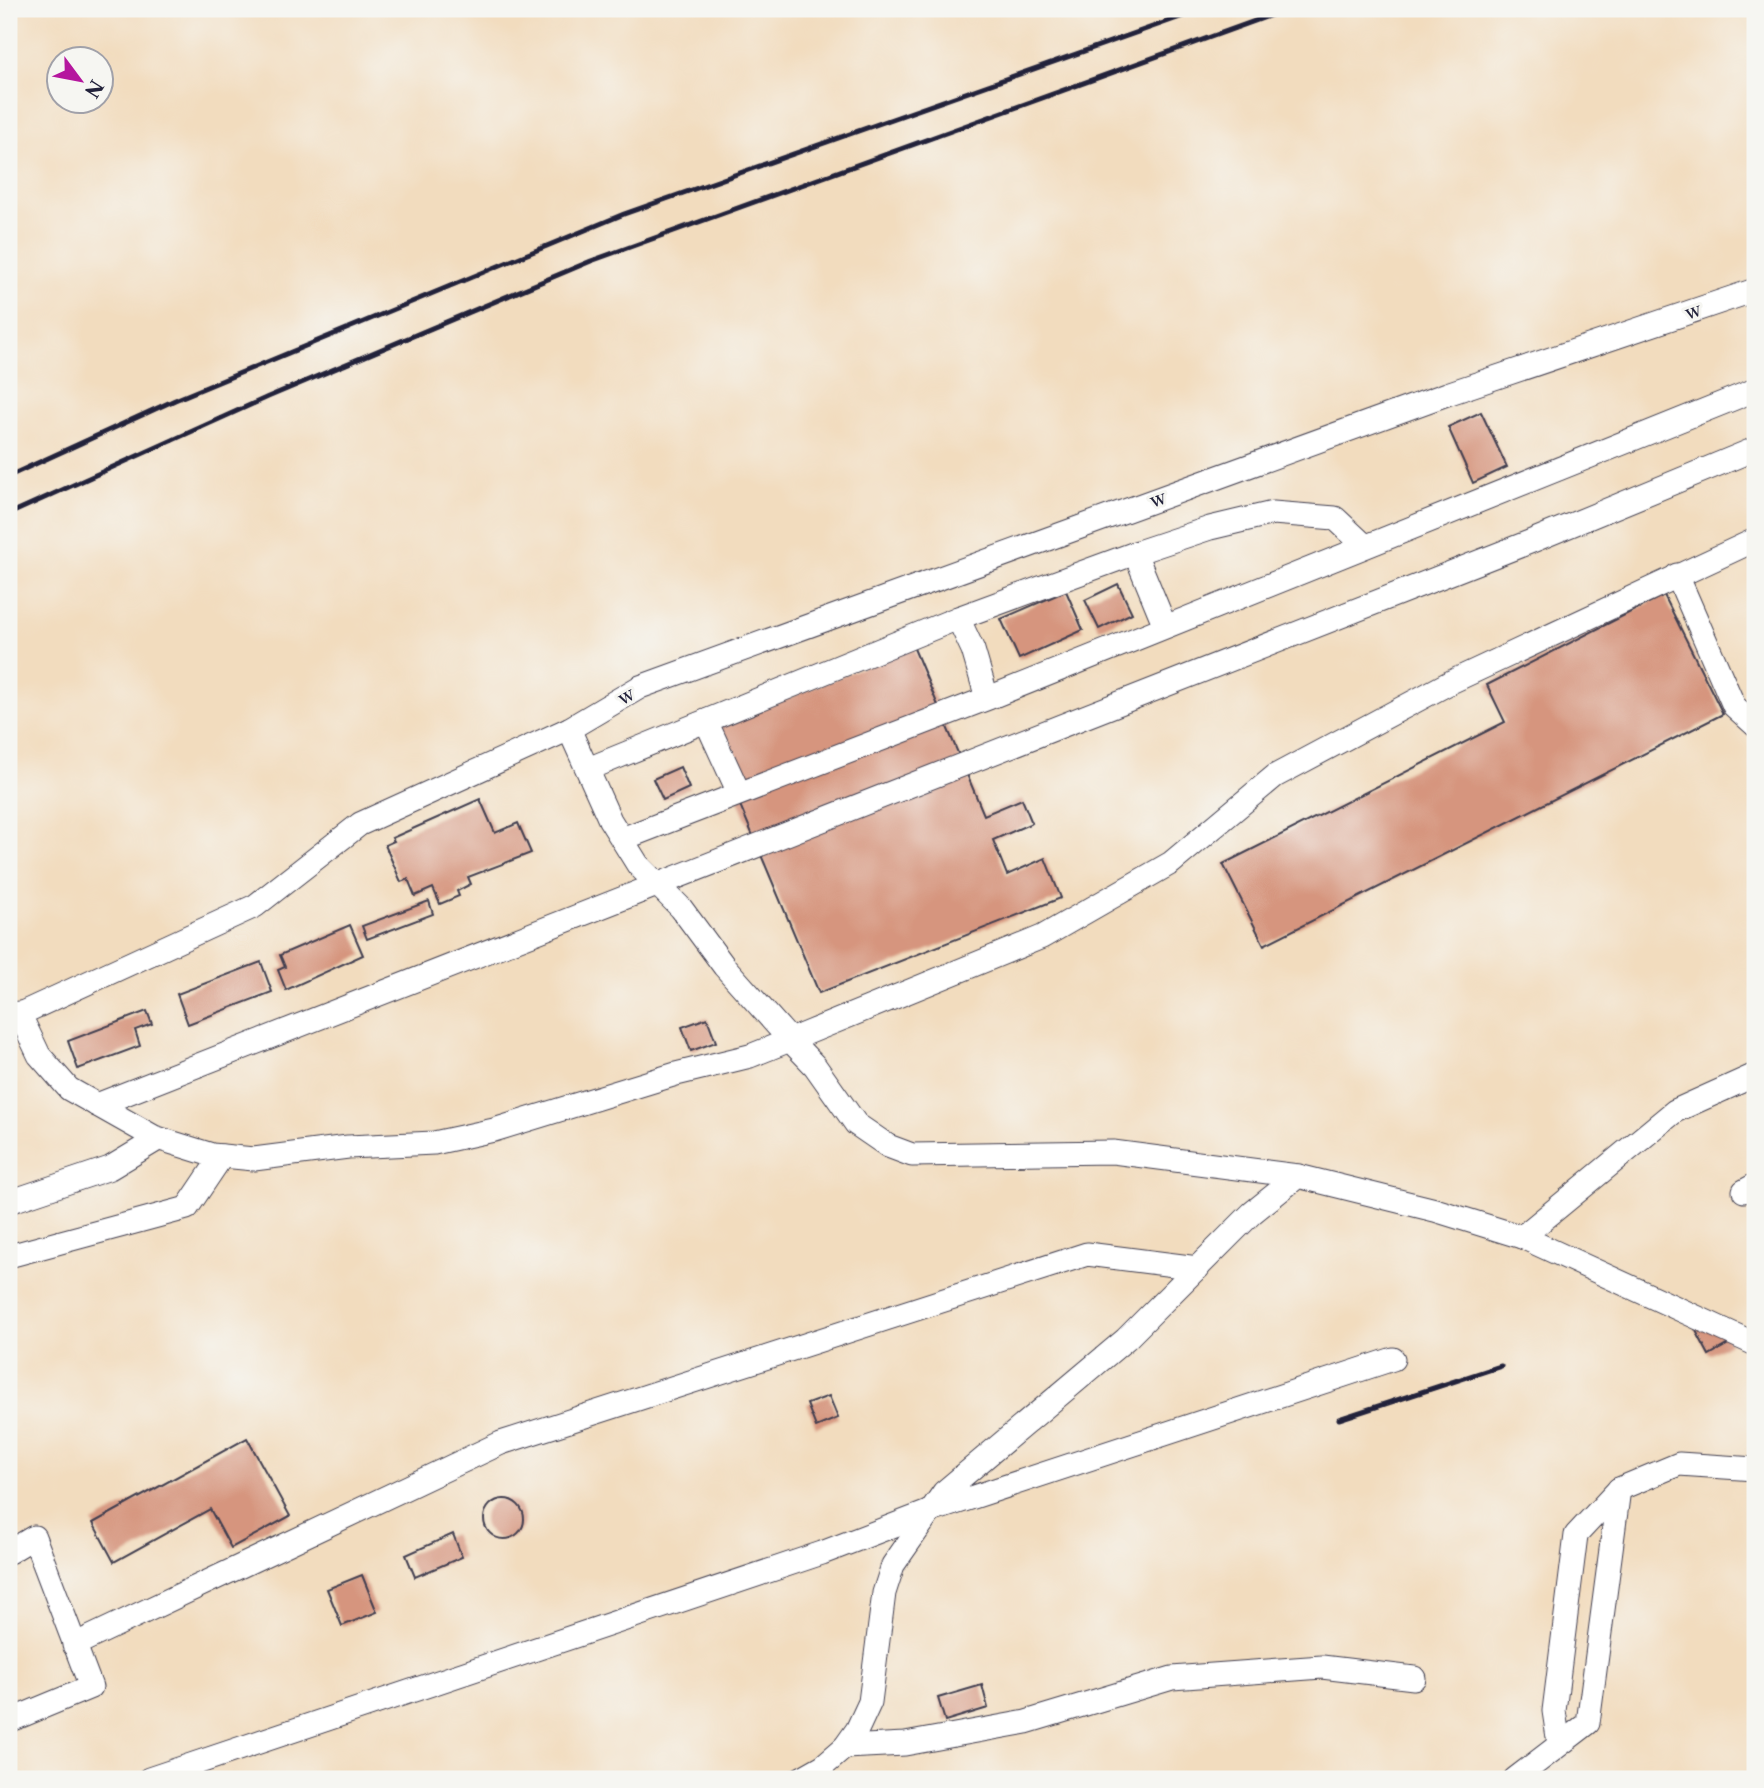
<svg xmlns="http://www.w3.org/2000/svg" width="1764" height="1788" viewBox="0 0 1764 1788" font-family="'Libre Caslon Text',serif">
<rect width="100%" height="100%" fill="#f6f6f2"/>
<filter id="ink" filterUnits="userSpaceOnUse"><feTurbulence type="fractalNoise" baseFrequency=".0143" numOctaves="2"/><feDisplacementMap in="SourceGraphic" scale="14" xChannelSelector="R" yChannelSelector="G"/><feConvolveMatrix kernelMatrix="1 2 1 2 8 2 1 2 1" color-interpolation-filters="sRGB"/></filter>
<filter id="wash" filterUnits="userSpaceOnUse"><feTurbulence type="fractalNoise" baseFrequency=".00686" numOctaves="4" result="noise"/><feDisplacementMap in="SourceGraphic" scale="28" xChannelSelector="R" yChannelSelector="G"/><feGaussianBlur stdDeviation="1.57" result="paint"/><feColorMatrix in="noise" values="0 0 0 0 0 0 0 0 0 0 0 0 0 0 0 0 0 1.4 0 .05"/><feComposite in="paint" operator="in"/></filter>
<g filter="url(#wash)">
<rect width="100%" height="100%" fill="#f2dcbe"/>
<g id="blocks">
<g fill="#d6957e">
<path d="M1481 412 1507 467 1473 483 1448 427Z"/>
<path d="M1118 584 1132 613 1099 629 1085 600Z"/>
<path d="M1066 591 1083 630 1019 659 1001 619Z"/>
<path d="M1664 595 1723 714 1264 945 1223 864 1505 722 1487 685Z"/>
<path d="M913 646 984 815 1022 799 1032 823 993 840 1007 875 1045 858 1061 898 819 993 709 731Z"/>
<path d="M680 767 689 788 663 800 653 779Z"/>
<path d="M480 799 495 833 518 823 531 853 468 877 471 884 457 891 459 896 440 904 433 888 415 896 408 879 401 882 385 845 394 841 392 838Z"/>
<path d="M429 901 433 914 367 939 362 926Z"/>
<path d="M350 925 363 955 286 990 278 970 285 967 280 955Z"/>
<path d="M261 962 272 992 188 1024 177 994Z"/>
<path d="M147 1011 152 1024 135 1030 140 1046 78 1069 68 1041Z"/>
<path d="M707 1018 716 1042 691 1051 682 1027Z"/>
<path d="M1717 1318 1730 1343 1709 1355 1695 1329Z"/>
<path d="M829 1396 838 1418 816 1427 807 1404Z"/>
<path d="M247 1438 290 1516 231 1548 210 1509 114 1562 93 1523Z"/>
<circle cx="504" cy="1519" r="20"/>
<path d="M453 1534 462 1557 415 1577 406 1555Z"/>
<path d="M362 1575 377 1612 342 1626 327 1589Z"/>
<path d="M982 1685 988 1708 945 1721 938 1698Z"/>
</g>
</g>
</g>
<g filter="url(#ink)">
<use href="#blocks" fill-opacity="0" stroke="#413e4f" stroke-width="2"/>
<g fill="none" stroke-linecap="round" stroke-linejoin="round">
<defs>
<g id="lane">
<path d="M1135 553 1165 626"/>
<path d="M1677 575 1734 706 1755 725"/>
<path d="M987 698 973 650 958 618 1141 551 1210 528 1273 513 1335 518 1365 546"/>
<path d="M706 721 739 793"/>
<path d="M569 729 610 820 638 865 681 908 724 966 790 1040 1042 937 1171 863 1275 776 1451 682 1755 540"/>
<path d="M588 769 958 618"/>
<path d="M622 839 996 695 1755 390"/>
<path d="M19 1013 39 1055 69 1089 154 1137 212 1155 254 1159 348 1147 434 1143 494 1130 676 1074 750 1056 790 1040 815 1066 856 1124 888 1146 912 1155 1113 1152 1298 1176"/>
<path d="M9 1019 255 906 360 824 569 729 640 687 1447 394 1755 290"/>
<path d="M97 1105 1532 541 1755 449"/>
<path d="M1744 1191 1755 1185"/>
<path d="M9 1202 110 1168 158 1139"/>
<path d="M1522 1237 1675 1111 1755 1075"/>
<path d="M9 1256 187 1208 222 1156"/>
<path d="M9 1552 34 1537 91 1687 9 1721"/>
<path d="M74 1645 501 1443 1087 1254 1198 1268"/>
<path d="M1559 1744 1554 1711 1576 1535 1619 1489 1679 1464 1755 1469"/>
<path d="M845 1747 905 1744 1026 1722 1172 1678 1322 1667 1414 1678"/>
<path d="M149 1779 822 1553 931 1511 1393 1359"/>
<path d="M800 1779 823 1766 845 1747 857 1730 870 1702 884 1593 893 1565 944 1492 1126 1339 1252 1213 1298 1176 1435 1210 1522 1237 1755 1344"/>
<path d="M1515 1779 1588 1723 1619 1489"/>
</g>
</defs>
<use href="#lane" stroke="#413e4f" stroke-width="25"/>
<use href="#lane" stroke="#fff" stroke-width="23"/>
<g stroke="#22223b" stroke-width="5">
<path d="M9 476 175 400 624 214 1203 9"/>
<path d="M9 514 268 397 591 261 1288 9"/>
<path d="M1339 1419 1501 1366"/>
</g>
</g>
</g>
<g text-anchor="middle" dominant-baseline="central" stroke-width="6" stroke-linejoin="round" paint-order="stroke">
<g font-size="19" fill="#22223b" stroke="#f6f6f2">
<text transform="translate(1693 311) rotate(-19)">w</text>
<text transform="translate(1158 499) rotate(-20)">w</text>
<text transform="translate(626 696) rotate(-30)">w</text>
</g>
</g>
<rect width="1764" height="1788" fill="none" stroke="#f6f6f2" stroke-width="35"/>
<g transform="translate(80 80) rotate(122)"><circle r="33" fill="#f6f6f2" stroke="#a1a1a9" stroke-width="2"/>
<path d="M0-5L12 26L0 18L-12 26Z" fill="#b5179e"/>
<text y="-10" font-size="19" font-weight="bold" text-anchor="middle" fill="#22223b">N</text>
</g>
</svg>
